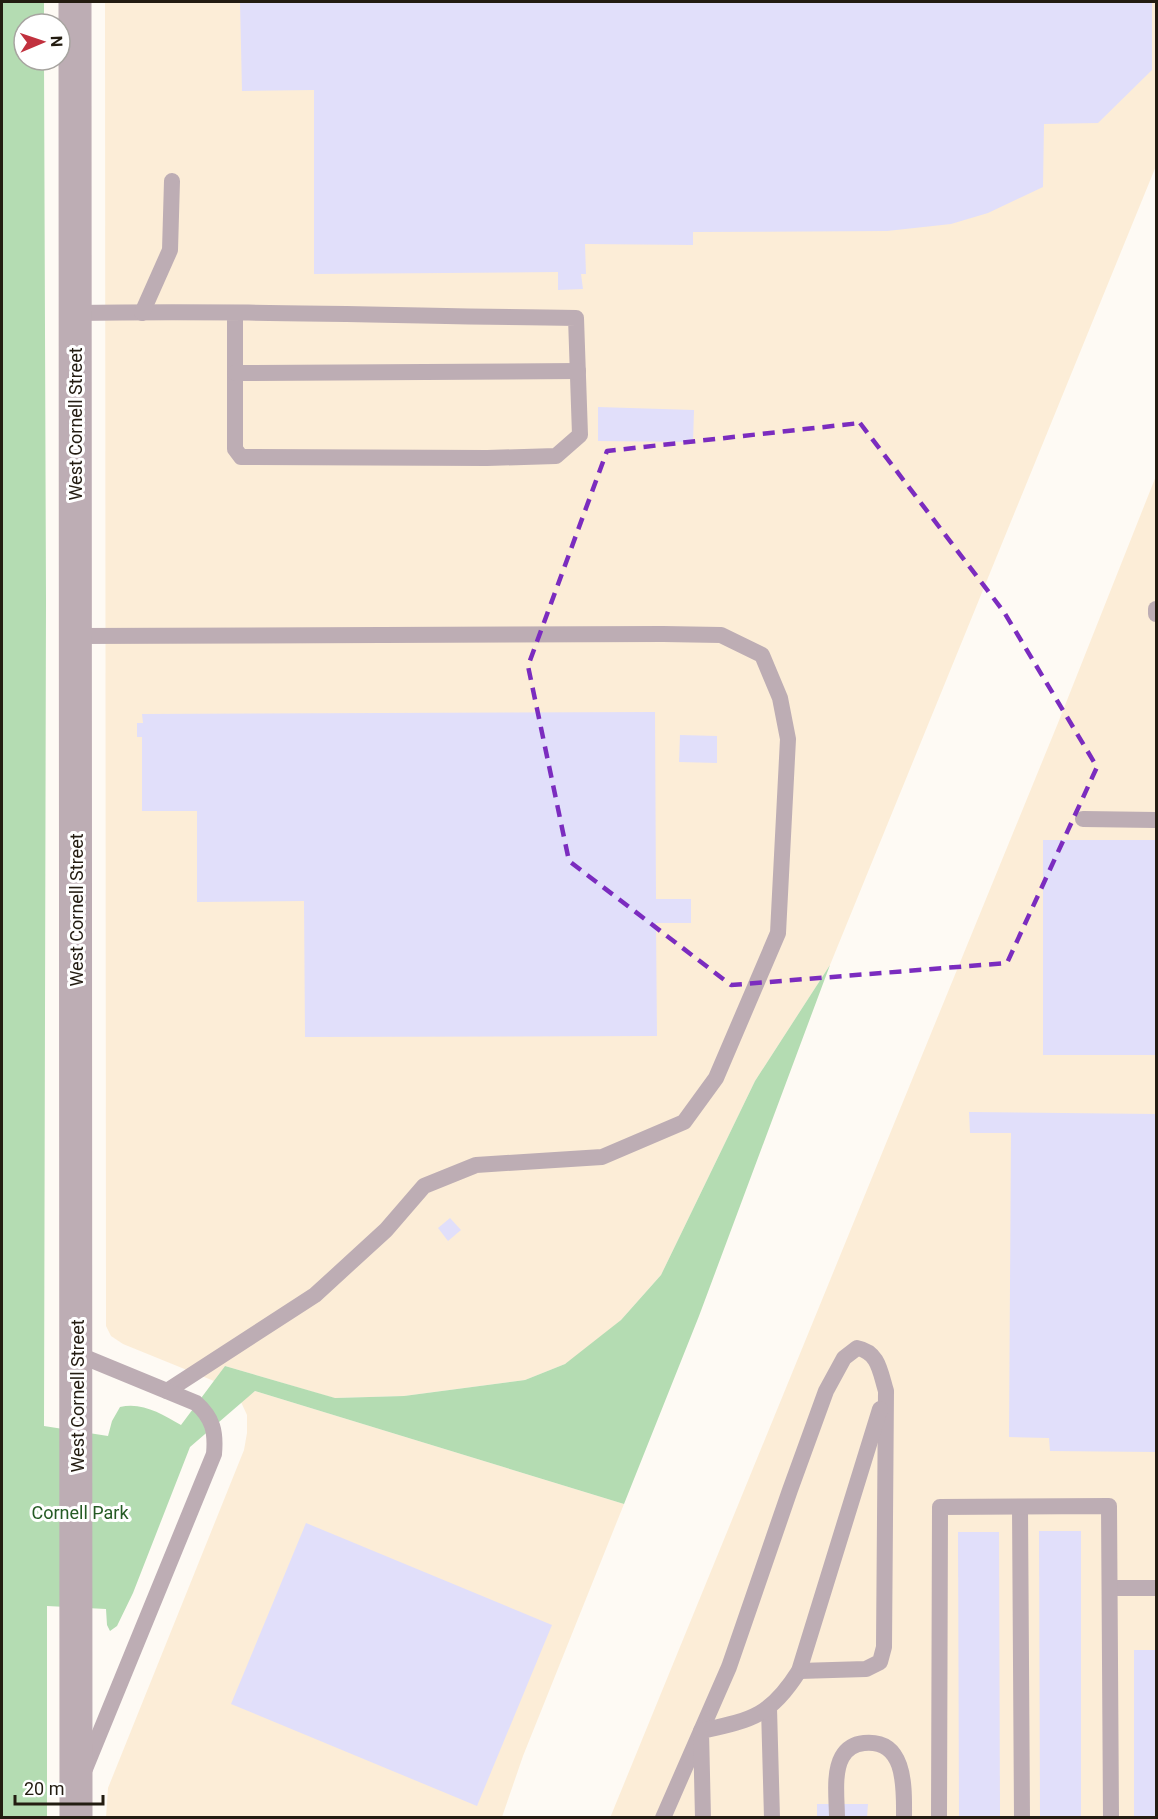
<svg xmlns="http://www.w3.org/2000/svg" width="1158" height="1819" viewBox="0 0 1158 1819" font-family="Roboto,sans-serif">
<rect width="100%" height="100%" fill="#fefaf4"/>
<g fill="#fcedd7">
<path d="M105 2H1156V166L830 965 755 1081 661 1275 621 1320 584 1351 565 1364 525 1380 404 1396 334 1398 225 1366 214 1381 123 1344 111 1336 106 1326Z"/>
<path d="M1156 476V1817L610 1818 1058 723Z"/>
<path d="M255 1391 624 1504 523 1756 502 1817 106 1818 108 1788 244 1450 247 1433V1415L241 1402Z"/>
</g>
<path fill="#b4dcb2" d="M2 2H44V24H24V60H44L46 601 44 1426 108 1436 112 1421 120 1407C143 1402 161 1414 181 1425L225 1366 335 1398 404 1396 525 1380 565 1364 621 1320 661 1275 755 1081 830 965 699 1316 624 1504 255 1391 190 1447 133 1593 117 1626 110 1631 107 1625 106 1609 47 1606V1817L2 1818Z"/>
<g fill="#e1dffa">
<path d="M240 2H1152V70L1098 123 1044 124 1043 187 988 213 951 224 887 231 693 232V245L585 244 586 274H581L583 289 558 290V272L314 274V90L242 91Z"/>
<path d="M598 407 694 410 693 442 598 441Z"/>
<path d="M655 712 656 899H691V923H656L657 1036 305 1037 304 901 197 902V811H142V737H137V723H143L142 714Z"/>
<path d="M680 735 717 736V763L679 762Z"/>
<rect x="1043" y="840" width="113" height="215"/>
<path d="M969 1112 1156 1114V1452L1050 1451 1049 1438 1009 1437 1011 1133H970Z"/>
<path d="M450 1218 461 1230 448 1241 438 1228Z"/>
<path d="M306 1523 552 1625 477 1806 231 1704Z"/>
<path d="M1039 1531H1081V1818H1040Z"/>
<path d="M958 1532H999L1000 1818H959Z"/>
<rect x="1134" y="1650" width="22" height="168"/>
<path d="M817 1804H868L867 1818H817Z"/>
</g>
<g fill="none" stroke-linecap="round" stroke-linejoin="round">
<g stroke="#bdadb4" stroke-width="16">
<path d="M75 313C242 310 409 316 576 318L580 435 556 456 487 458 241 457 235 449V314"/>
<path d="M142 313 170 250 172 181"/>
<path d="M235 373 578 371"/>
<path d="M1156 609V614"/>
<path d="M76 636 663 634 721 635 762 655 780 698 788 739 778 933 716 1078 684 1122 602 1157 476 1165 424 1186 386 1230 315 1295 167 1391"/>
<path d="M1083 819 1156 820"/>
<path d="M77 1354 196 1403C213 1418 216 1432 214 1454L85 1769"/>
<path d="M1020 1507 1022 1818"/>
<path d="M1110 1588H1156"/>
<path d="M769 1708 772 1818"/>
<path d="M663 1818 729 1667 790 1490 826 1391 844 1358 857 1348C879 1352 880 1372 886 1391L884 1647 880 1662 866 1669 799 1671"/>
<path d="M703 1818 701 1731C751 1720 770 1717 799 1671L880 1409"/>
<path d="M837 1818C837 1800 833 1773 842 1757 847 1748 854 1744 864 1743 907 1739 904 1789 904 1818"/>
<path d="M939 1818 940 1507 1109 1506 1111 1818"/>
</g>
<path stroke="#bdadb4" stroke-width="33" d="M75 2 76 1818"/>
</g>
<path fill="none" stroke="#7b2cbf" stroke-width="4.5" stroke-dasharray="12 8" stroke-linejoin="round" d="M860 423 1004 612 1097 767 1007 963 731 985 569 861 528 666 607 451Z"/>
<g text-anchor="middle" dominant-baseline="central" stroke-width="6" stroke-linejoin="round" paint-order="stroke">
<g font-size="18" fill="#231c11" stroke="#fff">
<text transform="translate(75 424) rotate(-90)">West Cornell Street</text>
<text transform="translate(76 910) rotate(-90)">West Cornell Street</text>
<text transform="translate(77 1396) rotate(-90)">West Cornell Street</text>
</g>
<g font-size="18" fill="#255b24" stroke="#fff">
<text x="80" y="1512">Cornell Park</text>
</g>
</g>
<rect width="1158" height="1819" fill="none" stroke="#231c11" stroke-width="6"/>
<g transform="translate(42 42) rotate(88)"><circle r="28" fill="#ffffff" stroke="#a7a4a0" stroke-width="1.5"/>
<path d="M0-4.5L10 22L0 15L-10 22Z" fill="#c1313e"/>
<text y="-9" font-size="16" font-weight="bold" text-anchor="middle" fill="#231c11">N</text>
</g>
<path d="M15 1795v9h88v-9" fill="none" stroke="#231c11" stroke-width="3"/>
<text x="24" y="1795" font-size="18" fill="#231c11" stroke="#ffffff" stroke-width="4.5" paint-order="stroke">20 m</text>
</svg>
